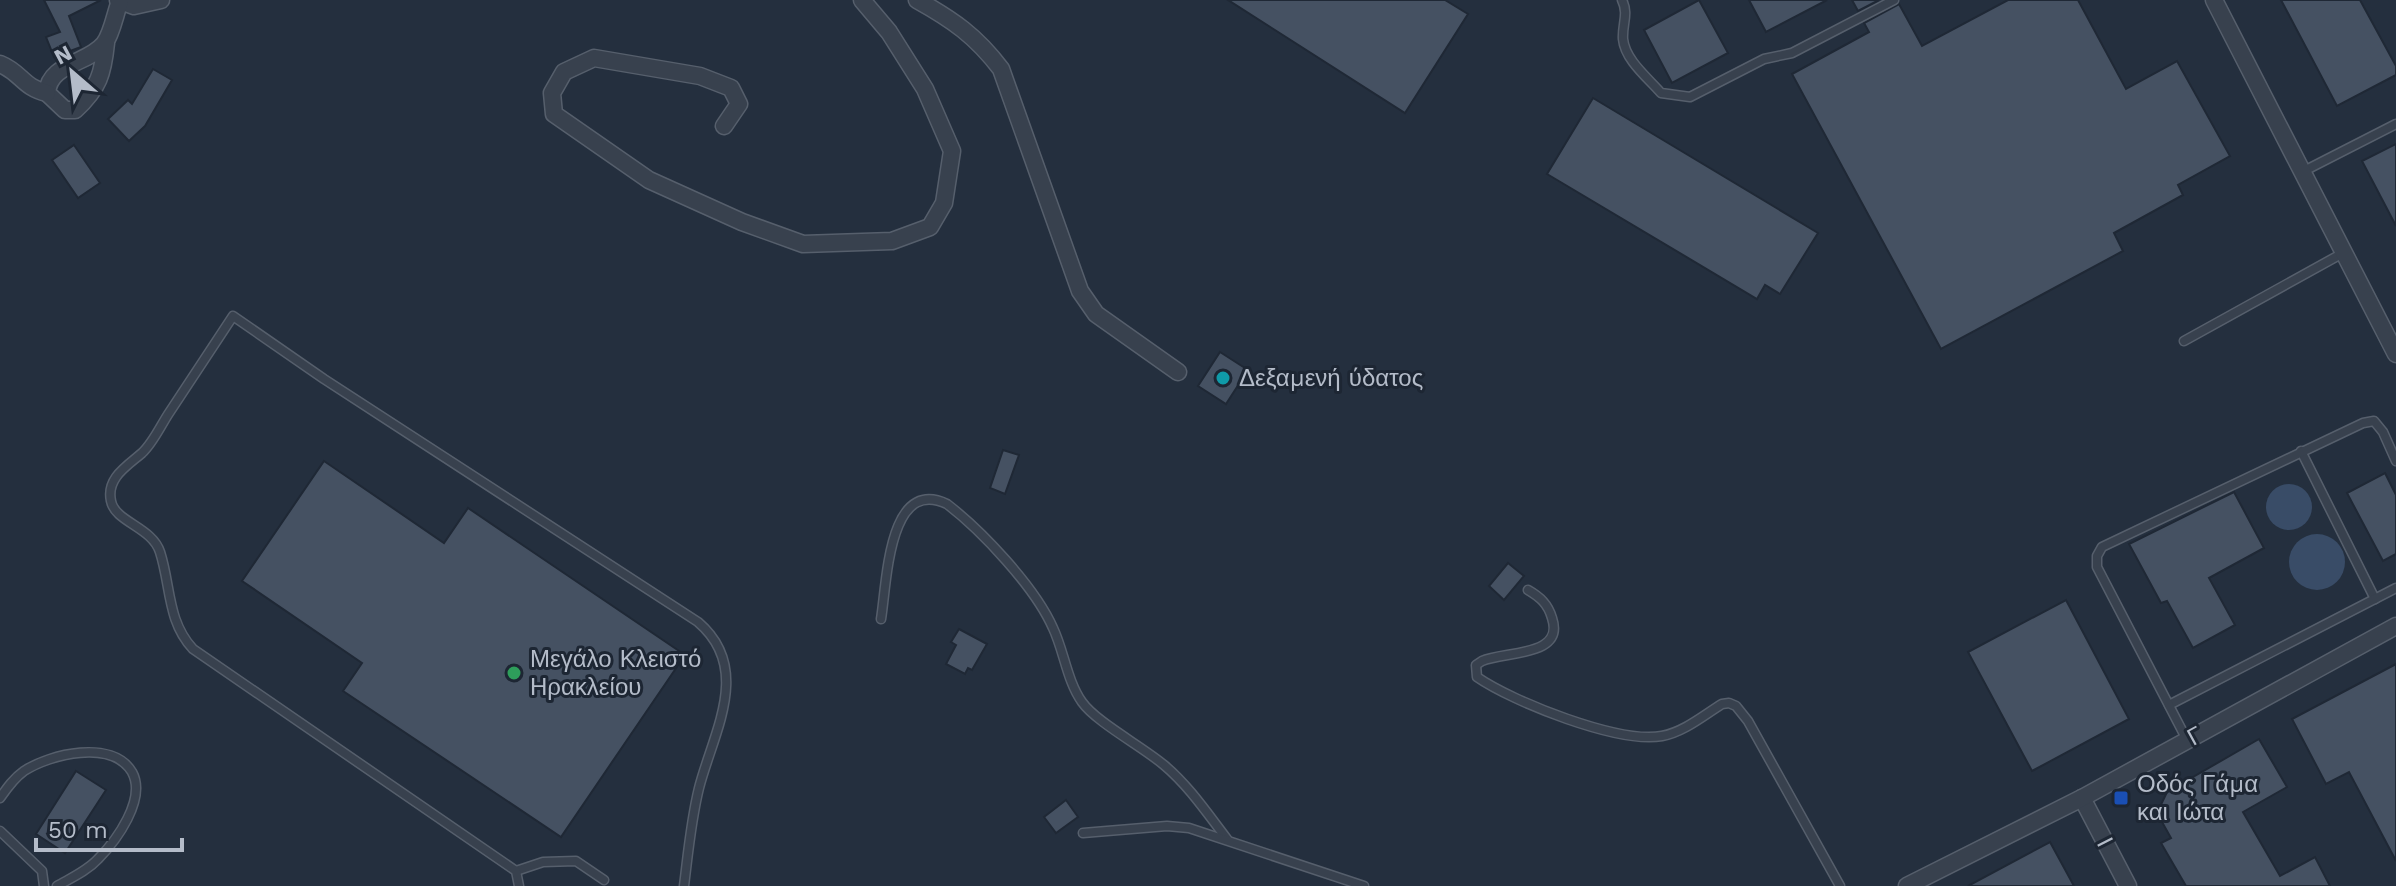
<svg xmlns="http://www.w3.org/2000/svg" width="2396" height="886" viewBox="0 0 2396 886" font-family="'Work Sans',sans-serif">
<rect width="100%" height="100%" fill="#242f3e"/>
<g fill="#394c67">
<circle cx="2289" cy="507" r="23"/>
<circle cx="2317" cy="562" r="28"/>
</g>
<g fill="#455162" stroke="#1f2835" stroke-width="2">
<path d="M44 0H101L69 16 81 47 54 57 46 37 60 32Z"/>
<path d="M1228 0H1445L1468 14 1405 113Z"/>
<path d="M1699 0 1728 53 1672 83 1644 30Z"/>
<path d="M1749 0H1827L1766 32Z"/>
<path d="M1852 0H1879L1858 11Z"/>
<path d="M2008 0H2078L2126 89 2177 61 2230 156 2178 185 2183 195 2114 233 2123 251 1941 349 1792 74 1869 32 1864 23 1899 4 1922 46Z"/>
<path d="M2281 0H2360L2396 66V75L2337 106Z"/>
<path d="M153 69 172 80 145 126 129 141 108 119 128 100 132 104Z"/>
<path d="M1593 98 1818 233 1780 294 1765 285 1757 299 1547 174Z"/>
<path d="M2396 144V226L2362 161Z"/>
<path d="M74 145 100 183 78 198 52 160Z"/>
<path d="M1220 352 1248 370 1226 404 1198 386Z"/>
<path d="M1003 450 1019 455 1005 494 990 488Z"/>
<path d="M324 461 444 543 468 508 685 655 561 837 343 691 362 663 242 581Z"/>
<path d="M2385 473 2396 495V554L2383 561 2347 493Z"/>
<path d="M2234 492 2264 548 2209 578 2235 625 2193 648 2167 601 2161 603 2129 544Z"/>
<path d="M1508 563 1524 576 1504 600 1489 586Z"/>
<path d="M2066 600 2129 719 2032 771 1968 652Z"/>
<path d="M959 629 987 644 972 670 968 668 965 674 946 664 956 645 951 642Z"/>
<path d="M2396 664V861L2349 772 2326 784 2292 719Z"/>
<path d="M2259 739 2287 787 2243 812 2280 876 2315 857 2330 886H2186L2161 843 2171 838 2157 813 2167 792Z"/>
<path d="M76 771 106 790 65 853 36 834Z"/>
<path d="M1066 800 1078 817 1056 833 1044 817Z"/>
<path d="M2050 842 2074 886H1968Z"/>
</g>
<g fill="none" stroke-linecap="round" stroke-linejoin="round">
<defs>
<g id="lane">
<path d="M1622 0C1629 14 1622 24 1623 39 1625 60 1648 78 1661 93L1690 97 1764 59 1792 53 1894 0"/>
<path d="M2302 172 2396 124"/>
<path d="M2184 341 2343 253"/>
<path d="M2301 451 2375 599"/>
<path d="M1528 590C1540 597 1548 604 1552 618 1565 657 1505 651 1482 661L1476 665 1477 677C1513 702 1619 744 1662 736 1684 732 1704 715 1722 704L1729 703 1736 706 1748 721 1840 886"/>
<path d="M881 619C887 583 888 476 947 504 982 531 1035 587 1053 628 1064 651 1067 681 1082 702 1096 722 1143 747 1164 765 1189 786 1207 813 1227 839"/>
<path d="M2169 705 2396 588"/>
<path d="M2187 740 2097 567V556L2102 547 2363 423 2374 421 2383 432 2396 461"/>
<path d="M0 798C7 788 14 778 24 771 50 754 112 739 132 772 147 799 116 841 98 859 87 871 71 878 57 886"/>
<path d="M0 831 42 871 44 886"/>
<path d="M1083 833 1167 826 1189 828 1364 886"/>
<path d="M516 871 543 862 576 861 604 880"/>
<path d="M519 886 516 871 193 649C167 621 171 586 160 552 152 527 115 522 111 501 106 478 127 466 142 453 153 443 161 425 169 413 191 380 212 348 233 316L324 379 698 622C753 669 713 733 699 788 691 820 688 854 684 886"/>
</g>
<g id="street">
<path d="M118 0 134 6 161 0"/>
<path d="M917 0C953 20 976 36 1001 69L1080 291 1096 314 1178 372"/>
<path d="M2214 0 2396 354"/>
<path d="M106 43C103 73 99 88 75 110H65L47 93C49 63 88 64 104 44 112 34 115 14 120 1"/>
<path d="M0 64C22 73 22 87 47 93"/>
<path d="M724 126 739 104 731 88 700 76 594 58 564 72 552 93 554 114 649 180 742 222 803 244 892 241 930 227 944 203 952 151 925 89 889 32 862 0"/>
<path d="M2082 798 2128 886"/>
<path d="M1907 886 2082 798 2396 626"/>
</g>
</defs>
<use href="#lane" stroke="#565f6c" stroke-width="11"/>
<use href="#street" stroke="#565f6c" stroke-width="19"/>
<use href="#lane" stroke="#38414e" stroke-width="8"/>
<use href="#street" stroke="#38414e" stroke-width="16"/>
</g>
<circle fill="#0f9aa8" stroke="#1d2633" stroke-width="3" cx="1223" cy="378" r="8"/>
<circle fill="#2e9e5b" stroke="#1d2633" stroke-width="3" cx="514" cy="673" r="8"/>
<rect fill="#1a4fb4" stroke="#1d2633" stroke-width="3" x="2113" y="790" width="16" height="16" rx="4"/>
<g text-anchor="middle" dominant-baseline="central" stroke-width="6" stroke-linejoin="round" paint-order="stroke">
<g font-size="24" fill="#b4bcc9" stroke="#1d2633" text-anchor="start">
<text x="1239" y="378">Δεξαμενή ύδατος</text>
<text x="530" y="659">Μεγάλο Κλειστό<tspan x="530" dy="28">Ηρακλείου</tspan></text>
<text x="2137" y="784">Οδός Γάμα<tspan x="2137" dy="28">και Ιώτα</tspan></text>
</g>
<g font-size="24" fill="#b4bcc9" stroke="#1d2633">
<text transform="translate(2195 736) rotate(-29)">Γ</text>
<text transform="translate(2105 842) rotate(63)">Ι</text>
</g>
</g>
<g transform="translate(72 72) rotate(332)" stroke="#1d2633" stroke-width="6" paint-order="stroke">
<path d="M0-6L14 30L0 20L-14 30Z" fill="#b4bcc9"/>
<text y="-12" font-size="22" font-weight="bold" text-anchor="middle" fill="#b4bcc9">N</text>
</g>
<path d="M36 838v12h146v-12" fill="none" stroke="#b4bcc9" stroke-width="4"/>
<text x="48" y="838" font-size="24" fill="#b4bcc9" stroke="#1d2633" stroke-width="6" paint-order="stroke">50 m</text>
</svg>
